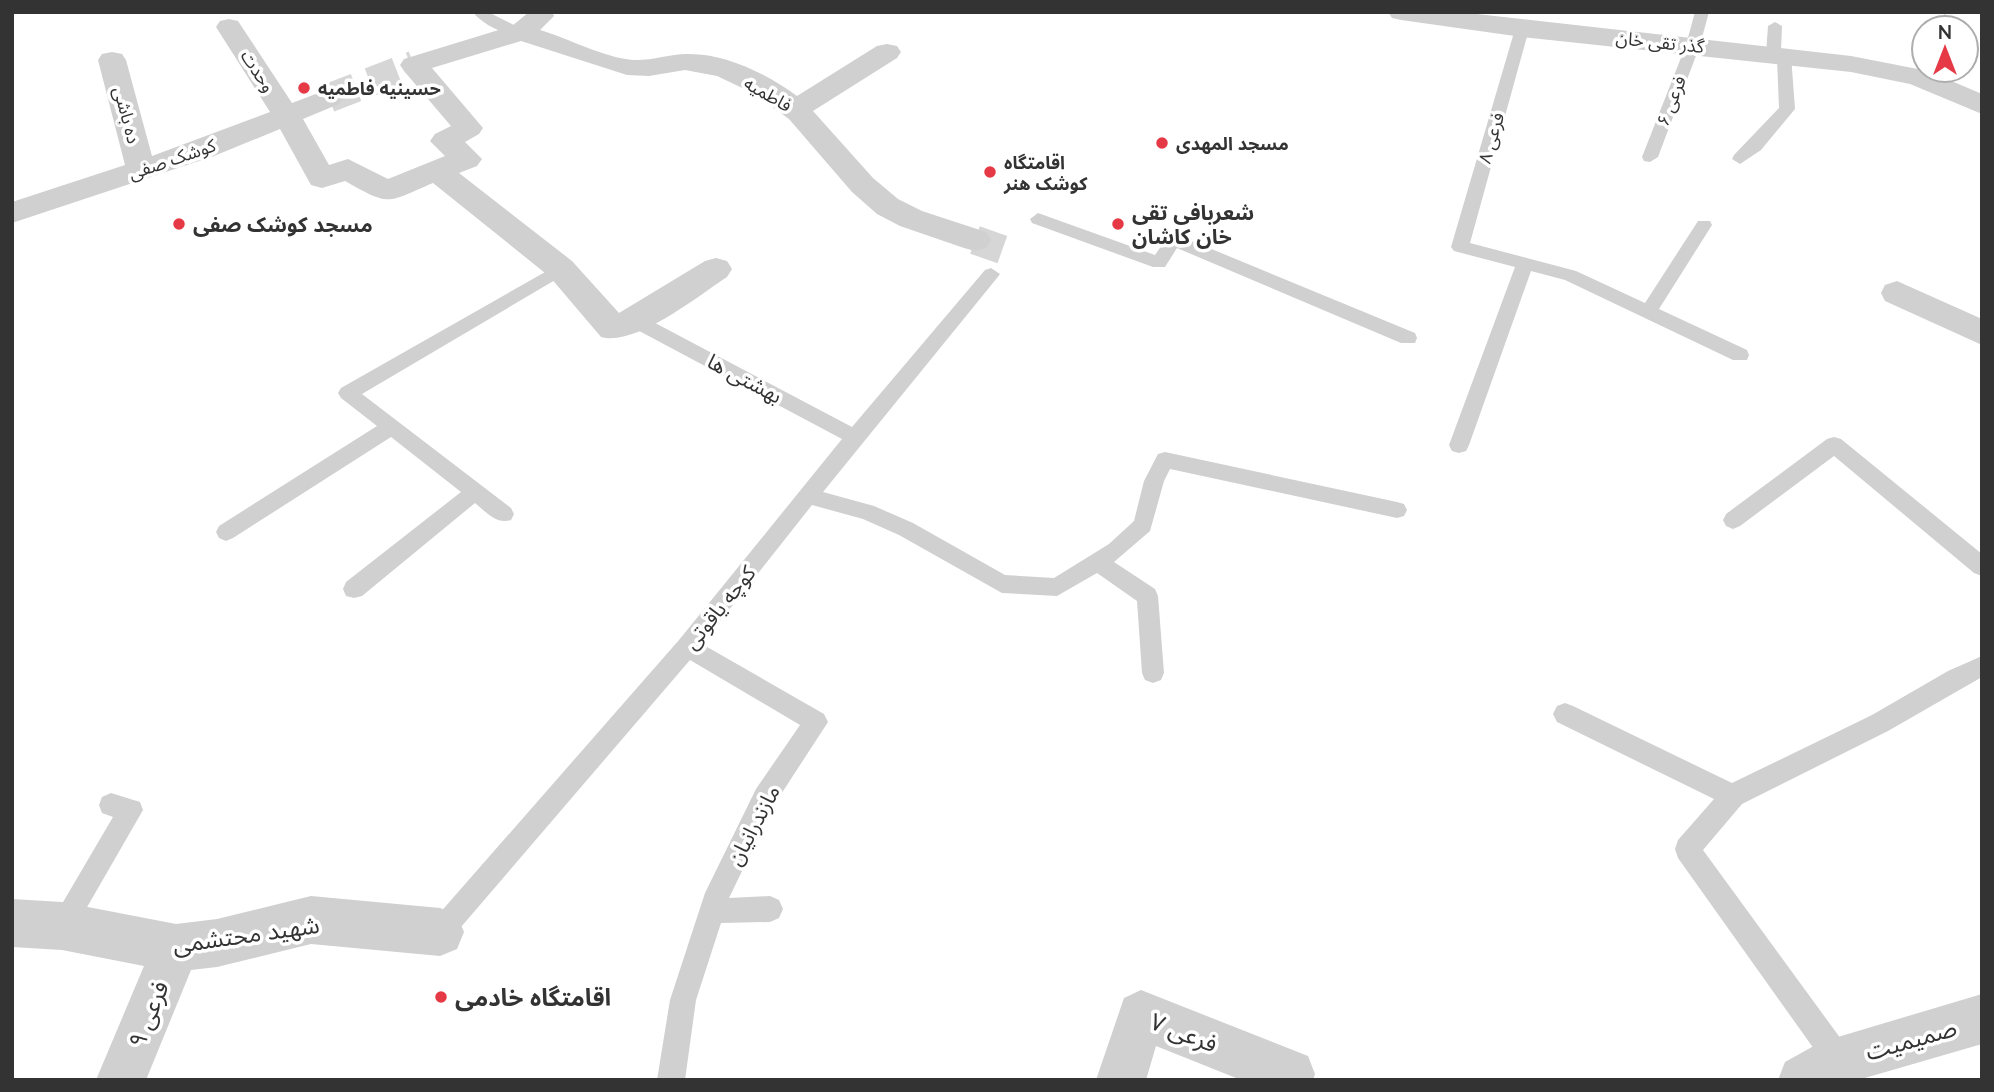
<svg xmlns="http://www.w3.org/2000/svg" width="1994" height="1092" viewBox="0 0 1994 1092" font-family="Mulish,'Noto Sans Arabic',sans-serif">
<rect width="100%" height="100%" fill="#fff"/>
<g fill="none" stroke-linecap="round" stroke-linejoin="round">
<g stroke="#d6d6d6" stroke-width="29" stroke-dasharray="29 15" stroke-linecap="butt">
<path d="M329 98 414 65"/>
<path d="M975 240 1009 252"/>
</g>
<path stroke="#cdcdcd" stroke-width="3.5" stroke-dasharray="2.5 2.5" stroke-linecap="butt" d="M1938 28 1945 12"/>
<g fill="#d0d0d0" fill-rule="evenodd">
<path d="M473 12H488L528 32 526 35C510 38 482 25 473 12Z"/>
<path d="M1695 12H1709L1700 45 1658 157 1650 162 1644 161 1642 157 1686 45Z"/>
<path d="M1775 22 1782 26 1781 51 1789 52 1791 55 1795 109 1761 150 1740 164 1732 159 1734 155 1779 108 1777 58 1768 57 1766 54 1768 26Z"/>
<path d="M1522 25 1529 29 1470 243 1576 271 1645 303 1698 221H1710L1712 225 1659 309 1747 350 1749 355 1747 360H1733L1565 280 1531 271 1469 445 1466 451 1459 453 1452 451 1449 445 1515 267 1454 251 1451 247 1515 29Z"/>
<path d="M1038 213 1155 255 1168 236H1180L1415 333 1417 338 1415 343H1401L1177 248 1165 267H1153L1032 223 1030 219Z"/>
<path d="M561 263 570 269 567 273 362 394 511 508 514 514 511 520C497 525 486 512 475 503L362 596 354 598 346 596 343 589 346 582 461 492 391 437 233 538 226 541 219 538 216 532 219 526 377 426 341 398 338 393 341 388Z"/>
<path d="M991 268 1000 274 997 278 823 492 874 506 913 523 1005 575 1054 578 1109 544 1134 521 1144 481 1158 454 1165 452 1397 502 1404 504 1407 510 1404 516 1397 518 1170 469 1164 481 1150 531 1114 562 1155 589 1158 596 1164 673 1161 680 1153 683 1145 680 1142 673 1137 601 1097 573 1057 596 1002 593 899 535 863 519 812 505 702 644 824 714 828 722 774 805 729 898 770 896 779 900 783 909 779 918 770 922 721 923 696 1000 685 1080H657L670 1000 705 893 756 789 800 725 690 660 449 941 440 945 431 941 427 932 431 923 679 640 842 439 628 325 625 320 628 315H640L852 427 985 270Z"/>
<path d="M1834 437 1841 439 1982 554V576L1974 573 1834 456 1740 526 1733 529 1726 526 1723 520 1726 514 1827 439Z"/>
<path d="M1982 656V677L1888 731 1742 804 1703 850 1849 1050 1853 1060 1849 1070 1839 1074 1829 1070 1678 858 1675 849 1678 840 1714 799 1557 722 1553 714 1557 706 1565 703 1573 706 1732 783 1872 715 1948 671Z"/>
<path d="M111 793 140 802 143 810 71 935 62 939 53 935 49 926 113 817 102 813 99 805 102 797Z"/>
</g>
<g fill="#d0d0d0" fill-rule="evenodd">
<path d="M529 12H552L554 16 540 30C570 39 602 57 633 60 651 61 669 54 687 54 725 53 767 74 797 96L877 46 887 44 897 46 901 52 897 58 813 111 873 178 898 199 922 211 986 232 991 240 986 248 975 251 964 248 900 226 877 214 852 192 789 119 755 94 717 76 685 70 649 76 627 75 521 41 432 68 483 128 479 134 465 142 482 159 477 166 459 173 572 261 619 313 705 261 716 258 727 261 732 269 727 277C698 296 635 347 601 337L550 277 433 183C386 203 391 207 345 181L322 188 311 185 280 129 214 156 12 223V202L125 165 98 60 102 54 112 52 122 54 126 60 152 156 270 112 216 27 220 21 229 19 238 21 292 103 329 89 339 92 343 98 339 104 303 119 329 165 348 159 388 179 445 156 430 141 435 134 451 126 404 71 400 65 404 59 512 26Z"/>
<path d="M1388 12H1459L1851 56 1928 71 1982 94V114L1910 84 1851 72 1522 37 1401 20 1392 18Z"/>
<path d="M1897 281 1982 319V345L1885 301 1881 293 1885 285Z"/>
<path d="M311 896 440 908 457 915 464 932 457 949 440 956 311 944 217 967 191 970 146 1080H96L144 966 62 950 12 947V899L62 902 176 924 217 919Z"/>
<path d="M1141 990 1308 1056 1315 1074 1313 1080H1241L1156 1046 1146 1080H1096L1124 998Z"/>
<path d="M1982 994V1044L1858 1080H1778L1785 1062 1821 1042Z"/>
</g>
</g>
<g fill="#e63946" stroke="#fff" stroke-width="2.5">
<circle cx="304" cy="88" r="7"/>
<circle cx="1162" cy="143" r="7"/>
<circle cx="990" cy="172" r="7"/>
<circle cx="179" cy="224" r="7"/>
<circle cx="1118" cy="224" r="7"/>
<circle cx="441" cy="997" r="7"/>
</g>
<g text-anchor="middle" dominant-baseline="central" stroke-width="7" stroke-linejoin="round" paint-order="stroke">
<g font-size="18" fill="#333" stroke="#fff">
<text transform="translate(1660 42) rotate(6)">گذر تقی خان</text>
<text transform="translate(258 71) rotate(57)">وحدت</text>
<text transform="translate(768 94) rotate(30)">فاطمیه</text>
<text transform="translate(1671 101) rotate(-69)">فرعی ۶</text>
<text transform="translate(127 115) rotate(75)">ده باشی</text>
<text transform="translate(1491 138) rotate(-74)">فرعی ۸</text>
<text transform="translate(172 159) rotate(-19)">کوشک صفی</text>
</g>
<g font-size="18" font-weight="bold" fill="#333" stroke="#fff" text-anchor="start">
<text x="318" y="88">حسینیه فاطمیه</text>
<text x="1176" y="143">مسجد المهدی</text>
<text x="1004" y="162">اقامتگاه<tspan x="1004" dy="21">کوشک هنر</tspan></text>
</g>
<g font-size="21" font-weight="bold" fill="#333" stroke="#fff" text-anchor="start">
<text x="1132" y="212">شعربافی تقی<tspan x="1132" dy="24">خان کاشان</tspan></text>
<text x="193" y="224">مسجد کوشک صفی</text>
</g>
<g font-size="21" fill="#333" stroke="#fff">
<text transform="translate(745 378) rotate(28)">بهشتی ها</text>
<text transform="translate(719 607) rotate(-51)">کوچه یاقوتی</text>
<text transform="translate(753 825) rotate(-62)">مازندرانیان</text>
</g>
<g font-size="24" fill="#333" stroke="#fff">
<text transform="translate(246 934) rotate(-8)">شهید محتشمی</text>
<text transform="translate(148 1014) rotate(-68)">فرعی ۹</text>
<text transform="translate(1184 1032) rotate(21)">فرعی ۷</text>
<text transform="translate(1911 1039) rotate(-16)">صمیمیت</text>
</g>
<g font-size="24" font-weight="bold" fill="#333" stroke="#fff" text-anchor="start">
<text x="455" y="997">اقامتگاه خادمی</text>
</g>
</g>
<rect width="1994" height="1092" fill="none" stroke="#333333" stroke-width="28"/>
<g transform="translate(1945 49)"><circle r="33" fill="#ffffff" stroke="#adadad" stroke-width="2"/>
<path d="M0-5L12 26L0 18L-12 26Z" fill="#e63946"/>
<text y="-10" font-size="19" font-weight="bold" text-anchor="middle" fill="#333333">N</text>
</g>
</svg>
